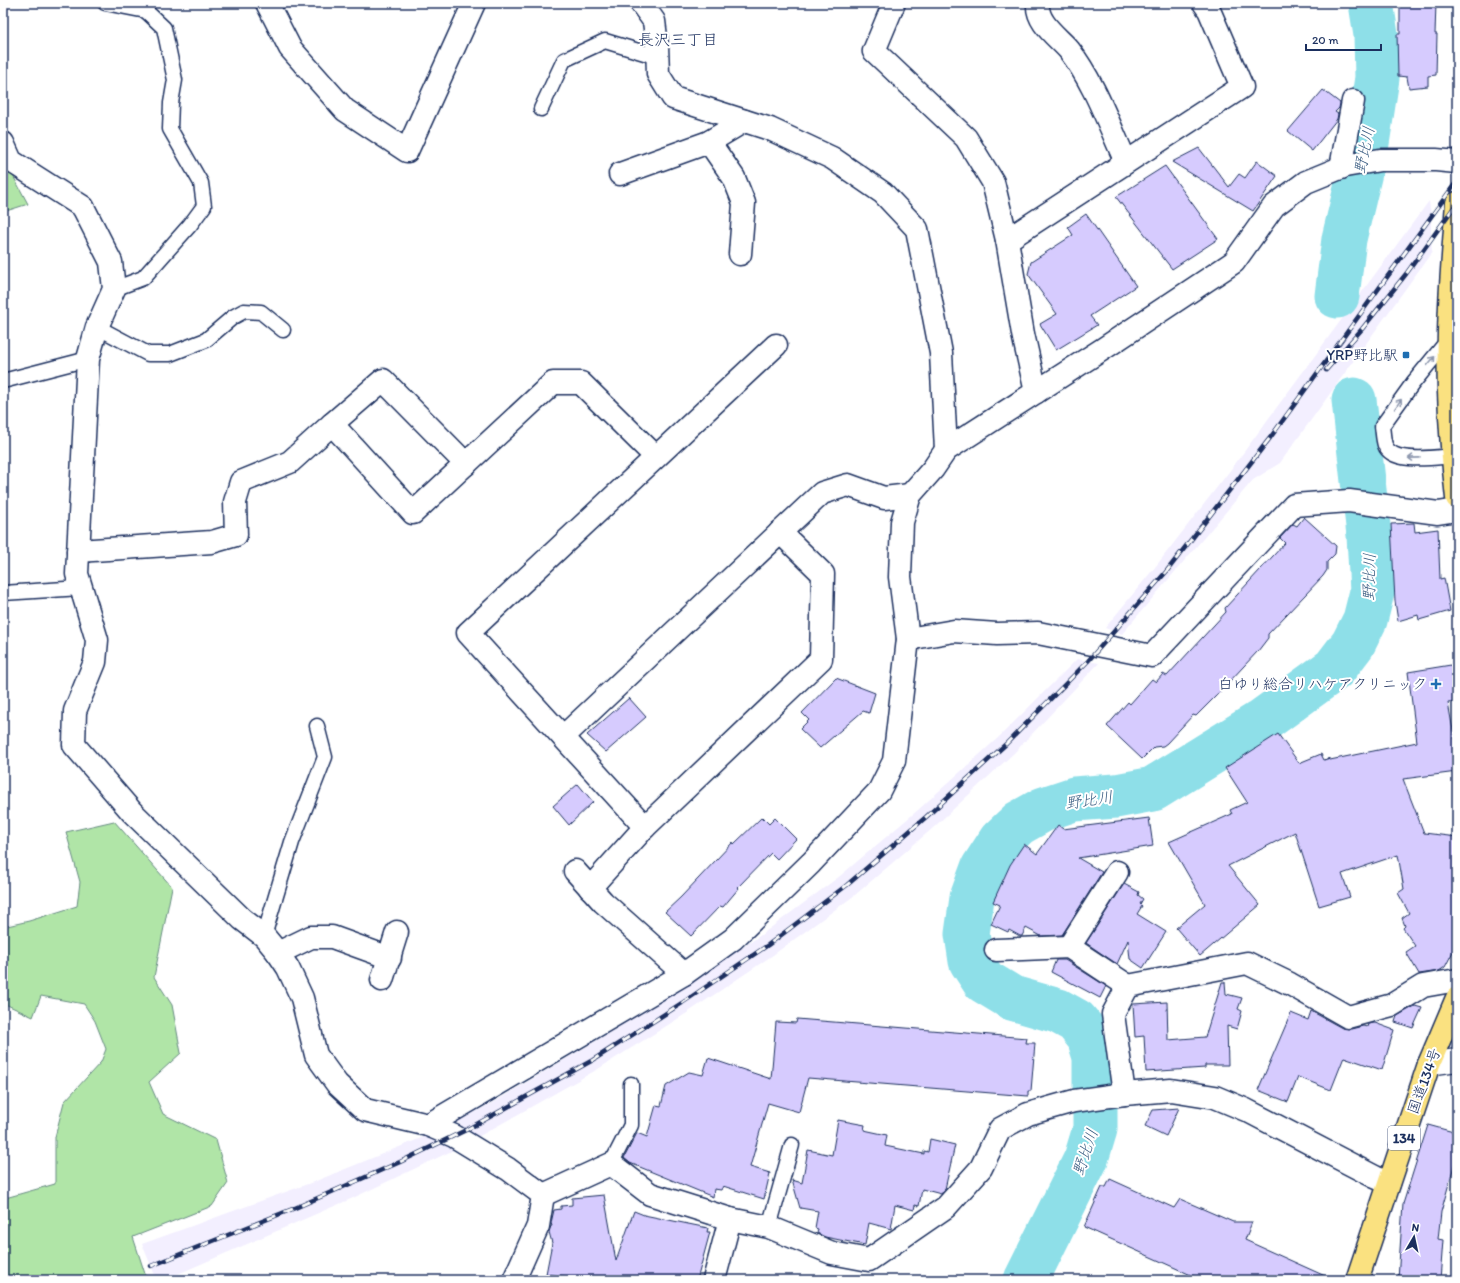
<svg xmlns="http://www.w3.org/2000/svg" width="1460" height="1283" viewBox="0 0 1460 1283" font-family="Itim,'Klee One',sans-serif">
<rect width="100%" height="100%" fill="#fff"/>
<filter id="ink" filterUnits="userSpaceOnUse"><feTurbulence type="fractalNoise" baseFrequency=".025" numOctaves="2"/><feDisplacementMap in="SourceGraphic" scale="8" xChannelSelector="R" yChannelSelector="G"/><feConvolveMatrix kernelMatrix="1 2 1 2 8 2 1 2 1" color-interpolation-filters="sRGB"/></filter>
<g filter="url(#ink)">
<g fill="#f3efff">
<path d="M1429 201 1431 216V239L1432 252 1280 463 1253 480 1122 634 1105 628 1156 566 1235 464Z"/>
<path d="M1077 659 1099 663 1014 753 933 828 855 895 773 955 687 1013 598 1069 476 1138 457 1122 499 1099 674 994 761 935 840 876 918 810 999 737Z"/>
<path d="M431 1134 458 1148 353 1198 164 1280H157L142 1244 316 1181Z"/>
</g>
<g fill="#b0e5a7" stroke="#668a82">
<path d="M3 157 28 204 3 212Z"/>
<path d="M114 821 172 887 154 977 172 1005 181 1053 149 1082 163 1114 216 1140 228 1183 212 1206 133 1237 147 1280H3V1197H9L55 1184V1137L64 1102 101 1062 106 1049 95 1021 84 1004 41 996 33 1017 3 1003V927L29 921 77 906 80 882 66 832Z"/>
</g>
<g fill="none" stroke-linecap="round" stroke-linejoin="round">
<g stroke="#8edfe8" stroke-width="45">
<path d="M1337 296 1344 239 1367 143 1377 78 1376 35 1371 3"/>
<path d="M1026 1280 1086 1159 1095 1129V1057L1089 1037 1076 1021 1058 1011 1012 998 984 981 971 961 967 934 972 898 983 868 1001 840 1019 823 1044 809 1074 799 1116 796 1153 789 1258 724 1334 669 1353 644 1365 620 1372 592 1369 535 1354 400"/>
</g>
</g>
<g fill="#d6cbfe" stroke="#1b2f5e">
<path d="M1400 3H1436L1435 34H1437L1436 75 1428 76V86L1409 88 1407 77 1398 76 1397 34H1400Z"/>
<path d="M1323 90 1340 103 1339 108 1335 112 1338 114 1337 119 1312 151 1288 131Z"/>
<path d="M1199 148 1229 187 1239 174 1245 178 1257 161 1277 176 1253 211 1172 162Z"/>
<path d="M1165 166 1218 239 1172 269 1116 197Z"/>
<path d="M1086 214 1136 286 1090 316 1097 325 1056 350 1040 324 1057 314 1028 274 1031 262 1073 235 1068 227Z"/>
<path d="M1304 517 1336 546 1335 554 1327 562V570L1323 576 1268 634V638L1258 651 1215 697 1196 716 1193 715 1167 743 1163 746 1154 747 1142 759 1107 726 1128 702 1130 704 1152 679 1156 682 1163 674 1167 676 1226 612 1225 608 1285 543 1280 538 1293 524 1297 526Z"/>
<path d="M1414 523 1415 532 1438 529 1440 579 1444 578 1450 611 1419 620 1418 615 1398 621 1395 601 1391 524Z"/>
<path d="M1457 664V702L1448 703 1455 741H1457V772L1403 779 1424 833 1457 837V944L1445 967 1439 971 1419 974 1406 952 1415 946 1403 928 1405 926 1402 918 1409 913 1398 893 1404 889 1398 855 1342 874 1350 897 1319 906 1295 832 1228 866 1260 905 1200 956 1176 928 1205 904 1169 842 1232 814 1230 810 1247 802 1225 768 1278 734 1299 763 1321 754 1324 760 1330 758V760L1417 742 1408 672Z"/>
<path d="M836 678 875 693 869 713 863 711 820 748 800 729 809 720 802 713Z"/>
<path d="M629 698 646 717 606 752 587 735Z"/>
<path d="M578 784 593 802 569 825 553 806Z"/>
<path d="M762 817 769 824 775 818 796 839 777 859 771 853 738 887 739 888 723 907 720 906 691 936 665 912 681 897 733 842 734 844Z"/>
<path d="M1149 818 1153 846 1078 858 1102 872 1062 935 1041 936 1026 928 1022 936H1020L1009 930 1008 932 991 924 1000 905 993 902 1010 865 1024 844 1037 854 1058 825 1063 829Z"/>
<path d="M1124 884 1139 892 1138 895 1143 899 1140 904 1142 906 1137 914 1166 932 1143 968 1130 959 1128 940 1117 964 1086 943Z"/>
<path d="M1056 960H1065L1106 986 1100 998 1051 972Z"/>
<path d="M1222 982H1225L1226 994 1242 998 1238 1009 1242 1011 1237 1029 1227 1026 1228 1065H1205V1068L1146 1072 1144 1036 1135 1037 1133 1004 1167 1002 1168 1040 1205 1037Z"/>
<path d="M1415 1006 1422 1008 1413 1028 1395 1022 1397 1016Z"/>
<path d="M1311 1011 1342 1028 1351 1029 1363 1026 1367 1027 1368 1024 1375 1023 1394 1030 1382 1070 1344 1057 1331 1090 1298 1077 1288 1102 1258 1090 1291 1013 1308 1020Z"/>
<path d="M797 1019 1027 1038 1026 1043H1035L1031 1091H1028V1096L808 1078 799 1112 768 1103 750 1167 770 1173 764 1199 723 1186 721 1190 714 1189 713 1197 630 1163 624 1158 637 1133 647 1137 656 1105 661 1106 666 1086 689 1072 703 1075 708 1058 771 1079 776 1022 796 1023Z"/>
<path d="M1179 1108 1166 1136 1145 1126 1153 1110Z"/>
<path d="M838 1120 865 1125 864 1130 887 1135 885 1146 924 1154V1151L928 1152 930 1139 955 1145 945 1189 941 1194 922 1189 919 1206 915 1205 914 1210 895 1205 891 1229 869 1223 865 1245 825 1237 817 1233 818 1229 815 1228 818 1211 800 1208 792 1180 802 1183 808 1150 832 1155Z"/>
<path d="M1428 1125 1457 1133V1155L1441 1212 1438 1239 1443 1240 1440 1280H1398L1403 1204Z"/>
<path d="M1110 1179 1174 1208 1180 1199 1233 1222H1252L1245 1240 1334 1280H1202L1084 1227 1102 1187H1106Z"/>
<path d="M604 1195 616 1261 634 1211 644 1215 708 1228 707 1232H710L697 1280H569V1277L546 1274 552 1243 549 1232 551 1226H552L551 1223 554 1210 561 1209V1206L572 1205V1198Z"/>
</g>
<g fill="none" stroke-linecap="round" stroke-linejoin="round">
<defs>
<g id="service">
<path d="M105 3 146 11 164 28 175 80 171 103 170 129 201 183 204 206 190 225 143 278 114 289"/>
<path d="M541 109 564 60 605 41 658 57"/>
<path d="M97 327 148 354H170L206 340 233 317 244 311 261 312 283 330"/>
<path d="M1449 339 1413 383 1382 426C1383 432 1383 439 1385 445 1392 465 1437 457 1453 456"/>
<path d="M3 381 88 359"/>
<path d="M3 593 81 588"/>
<path d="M264 936 292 842 325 757 317 726"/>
<path d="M611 1164 631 1125V1084"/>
<path d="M769 1227 792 1145"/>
</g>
<g id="minor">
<path d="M267 3 290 48 345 110 407 151 474 3"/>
<path d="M641 3 654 21 657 45 658 74 673 98 770 129 832 158 883 193 917 229 941 353 946 450"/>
<path d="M894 3 874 51 966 138 993 182 1007 240 1023 334 1036 392"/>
<path d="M1038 3C1036 23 1058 37 1069 50 1094 82 1109 125 1126 162"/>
<path d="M709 142 734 178 744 203 740 254"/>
<path d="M3 143 11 161 83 207 111 262 114 289 97 327 88 359 77 574 97 640 95 662 75 711 74 745 132 812 242 919 264 936 278 953 288 968 302 998 316 1055 337 1084 365 1110 428 1125 454 1136 508 1169 543 1195 538 1226 514 1280"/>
<path d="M1341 168 1353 101"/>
<path d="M620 174 709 142 744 121"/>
<path d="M1007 240 1242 87 1209 10 1204 3"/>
<path d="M332 424 383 380 466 464"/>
<path d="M78 551 212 542 236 535 235 502 241 482 290 462 332 424 413 513 553 383H581L656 457"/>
<path d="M908 639 954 631 997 634 1038 633 1152 656 1294 505 1349 501 1438 513 1457 510"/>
<path d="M563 737 822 493 848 485 884 498 910 495"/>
<path d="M645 827 468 633 776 345"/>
<path d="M575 871 603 902 684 974"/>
<path d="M590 888 645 827 821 659 823 574 780 532"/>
<path d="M1069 947 1117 872"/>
<path d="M996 950 1069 947 1128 986"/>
<path d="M278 953 311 937H332L390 958"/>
<path d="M382 980 397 932"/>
<path d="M1429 1064 1457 1060"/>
<path d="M1124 1094 1113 1014 1128 986 1247 963 1290 984 1348 1017 1392 1005 1423 986 1457 980"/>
<path d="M428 1125 684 974 733 939 811 863 879 791 894 761 908 639 900 577 902 522 910 495 933 469 946 450 1103 349 1234 262 1274 206 1306 182 1345 166 1380 160H1436L1457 162"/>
<path d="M543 1195 611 1164 650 1194 730 1219 769 1227 832 1253 869 1260 946 1207 981 1168 1000 1129 1028 1114 1074 1101 1124 1094 1171 1090 1215 1097 1246 1110 1375 1177 1389 1183"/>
<path d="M714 1280 730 1219"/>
</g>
<path id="primary" d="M1457 203C1452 266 1447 329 1449 392 1450 427 1453 463 1457 498"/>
<path id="trunk" d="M1357 1280 1429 1064 1457 998"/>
</defs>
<use href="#service" stroke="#1b2f5e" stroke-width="17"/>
<use href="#minor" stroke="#1b2f5e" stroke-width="25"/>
<use href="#primary" stroke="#1b2f5e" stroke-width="25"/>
<use href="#trunk" stroke="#1b2f5e" stroke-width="25"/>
<use href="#service" stroke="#fff" stroke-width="14"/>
<use href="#minor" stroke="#fff" stroke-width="22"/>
<use href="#primary" stroke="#fae180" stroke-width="22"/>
<use href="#trunk" stroke="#fae180" stroke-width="22"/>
<defs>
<g id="rail">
<path d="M1326 370 1362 329 1406 274 1457 203"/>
<path d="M151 1266 295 1208 400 1162 466 1130 593 1060 682 1003 768 945 847 885 926 817 1006 744 1088 661 1166 572 1270 438 1457 181"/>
</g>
</defs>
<use href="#rail" stroke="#1b2f5e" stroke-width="4.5"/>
<use href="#rail" stroke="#fff" stroke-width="3" stroke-dasharray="9" stroke-linecap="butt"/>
</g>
<defs><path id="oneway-shaft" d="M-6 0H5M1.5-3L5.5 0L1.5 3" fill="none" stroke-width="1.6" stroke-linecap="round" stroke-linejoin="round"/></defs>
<g stroke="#8d97ae">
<use href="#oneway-shaft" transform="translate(1431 361) rotate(-50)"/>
<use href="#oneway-shaft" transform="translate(1398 404) rotate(-55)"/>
<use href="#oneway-shaft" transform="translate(1414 458) rotate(179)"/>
</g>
</g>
<g fill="#1f6fb2" stroke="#fff" stroke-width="1.5">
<rect x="1402" y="351" width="8" height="8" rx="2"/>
<path d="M1434 678h4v4h4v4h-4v4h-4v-4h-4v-4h4z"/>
</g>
<g text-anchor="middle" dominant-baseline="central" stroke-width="4" stroke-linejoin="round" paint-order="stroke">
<rect fill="#fff" stroke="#5f6d8e" stroke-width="1" x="1388" y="1126" width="32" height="24" rx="3"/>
<g font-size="14" font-weight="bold" fill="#1b2f5e">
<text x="1404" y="1138">134</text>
</g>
<g font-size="15" fill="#1b2f5e" stroke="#fff" text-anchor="end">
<text x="1398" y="355">YRP野比駅</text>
<text x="1427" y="684">白ゆり総合リハケアクリニック</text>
</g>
<g font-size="15" fill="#1b2f5e" stroke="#fff">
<text transform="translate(1424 1081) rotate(-70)">国道134号</text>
</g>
<g font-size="16" fill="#1b2f5e" stroke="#fff">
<text x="678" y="39">長沢三丁目</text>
</g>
<g font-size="16" font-style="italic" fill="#385b80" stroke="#fff">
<text transform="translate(1364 150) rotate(-78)">野比川</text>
<text transform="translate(1369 577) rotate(-89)">野比川</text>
<text transform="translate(1089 800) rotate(-8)">野比川</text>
<text transform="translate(1085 1152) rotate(-71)">野比川</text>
</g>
</g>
<rect width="1460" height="1283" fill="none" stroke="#fff" stroke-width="16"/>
<rect x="8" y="8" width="1444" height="1267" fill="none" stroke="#1b2f5e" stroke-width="1.5" filter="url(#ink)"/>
<g transform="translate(1414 1237) rotate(9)" stroke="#ffffff" stroke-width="3" paint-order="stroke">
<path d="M0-3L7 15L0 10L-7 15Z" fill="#1b2f5e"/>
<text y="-6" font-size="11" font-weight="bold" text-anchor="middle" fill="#1b2f5e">N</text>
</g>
<path d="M1306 44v6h75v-6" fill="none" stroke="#1b2f5e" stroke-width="2"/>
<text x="1312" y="44" font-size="12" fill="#1b2f5e" stroke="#ffffff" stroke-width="3" paint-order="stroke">20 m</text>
</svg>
